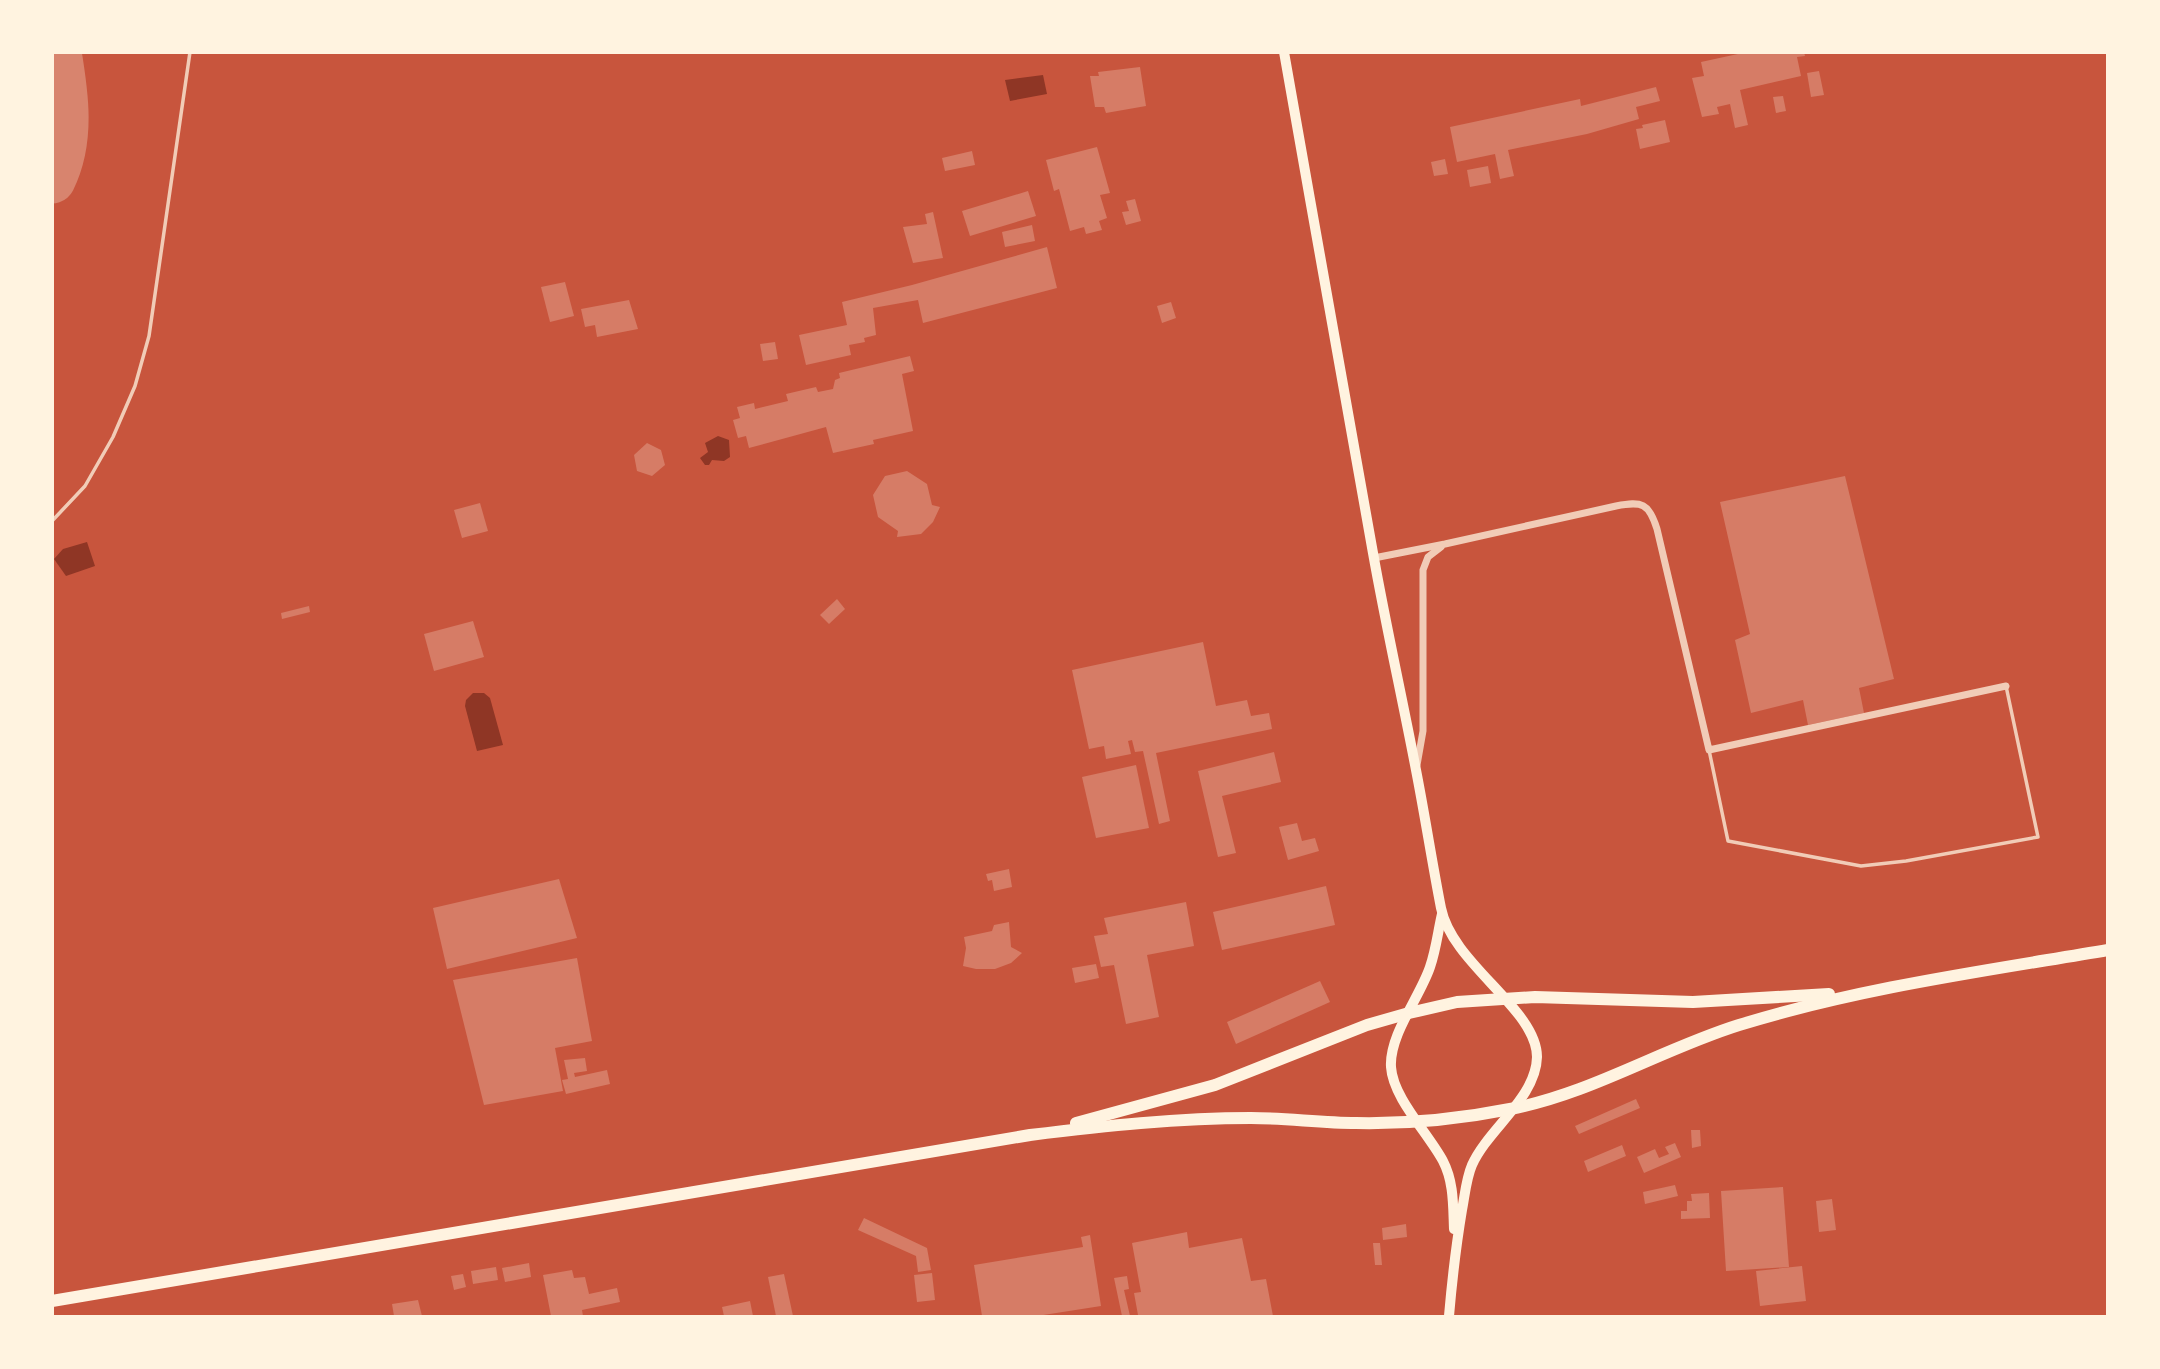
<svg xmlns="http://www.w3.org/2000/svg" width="2160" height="1369" viewBox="0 0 2160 1369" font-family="'Source Sans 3',sans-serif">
<rect width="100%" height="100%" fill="#c8553d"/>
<g fill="#8f3625">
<path d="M1043 75 1047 94 1010 101 1005 80Z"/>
<path d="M718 436 729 440 730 457 724 461 712 460 709 465H705L700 458 708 452 705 443Z"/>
<path d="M87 542 95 566 66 576 54 559 63 549Z"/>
<path d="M473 693H484L490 698 503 745 477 751 465 706 466 700Z"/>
</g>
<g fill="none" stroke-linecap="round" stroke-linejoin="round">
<path stroke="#d8846e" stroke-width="47" d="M52 180C72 140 65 94 58 52"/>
</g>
<g fill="#d67c66">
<path d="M1747 52H1804L1805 56 1797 57 1801 76 1740 90 1748 125 1735 128 1730 104 1717 107 1719 114 1702 117 1692 78 1704 76 1701 62Z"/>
<path d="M1140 67 1146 106 1106 113 1104 107H1095L1090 76H1099L1098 72Z"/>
<path d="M1819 71 1824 95 1811 97 1807 73Z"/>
<path d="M1656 87 1660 101 1636 107 1639 119 1587 134 1508 150 1514 176 1500 179 1495 154 1457 162 1450 127 1580 99 1581 106Z"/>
<path d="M1783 96 1786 111 1776 113 1773 97Z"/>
<path d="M1665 120 1670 142 1640 149 1636 129 1643 128 1642 125Z"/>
<path d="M1097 147 1110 193 1100 195 1107 218 1099 221 1102 230 1086 234 1084 227 1070 231 1059 189 1054 191 1046 160Z"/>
<path d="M972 151 975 165 945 171 942 158Z"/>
<path d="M1445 159 1448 174 1434 176 1431 162Z"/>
<path d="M1488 166 1491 183 1470 187 1467 170Z"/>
<path d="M1028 191 1036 216 970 236 962 211Z"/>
<path d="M1135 199 1141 221 1126 225 1122 212 1129 211 1126 201Z"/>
<path d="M933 212 943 258 913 263 903 227 927 224 925 214Z"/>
<path d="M1032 225 1035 241 1005 247 1002 232Z"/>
<path d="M1047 247 1057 288 923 323 918 300 873 308 876 335 864 338 865 342 849 345 851 355 806 365 799 335 847 325 842 302 912 285Z"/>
<path d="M565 282 574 316 550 322 541 287Z"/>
<path d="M629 300 638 329 597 337 595 325 585 327 581 309Z"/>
<path d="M1171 302 1176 318 1162 323 1157 306Z"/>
<path d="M775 342 778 359 763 361 760 344Z"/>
<path d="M910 356 914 371 902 374 913 431 873 440 874 444 833 453 826 427 749 448 746 436 738 438 733 420 740 418 737 407 754 403 755 409 788 401 786 394 816 387 818 392 833 389 835 380 840 378 839 373Z"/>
<path d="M647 443 661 450 665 465 652 476 637 471 634 455Z"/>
<path d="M907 471 927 484 932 505 940 507 933 522 921 534 897 537 898 531 878 517 873 495 885 476Z"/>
<path d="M1845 476 1894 679 1859 688 1864 713 1808 725 1803 700 1751 713 1735 640 1750 634 1720 502Z"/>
<path d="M480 503 488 531 462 538 454 510Z"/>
<path d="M837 599 845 609 829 624 820 615Z"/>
<path d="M309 606 310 612 282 619 281 613Z"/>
<path d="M473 621 484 657 434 671 424 634Z"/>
<path d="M1203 642 1216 706 1247 700 1251 716 1269 713 1272 729 1156 753 1170 821 1159 824 1143 751 1135 752 1132 740 1128 741 1131 754 1106 759 1104 746 1089 749 1072 670Z"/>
<path d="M1274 752 1281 782 1222 796 1236 853 1218 857 1198 771Z"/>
<path d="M1136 765 1149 828 1096 838 1082 777Z"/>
<path d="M1297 823 1302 841 1315 838 1319 851 1288 860 1279 827Z"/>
<path d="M1009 869 1012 887 994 891 992 880 988 881 986 874Z"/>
<path d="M559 879 577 938 447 969 433 908Z"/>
<path d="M1326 886 1335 925 1222 950 1213 912Z"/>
<path d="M1186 902 1194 946 1147 955 1159 1017 1126 1024 1114 965 1101 967 1094 936 1108 934 1104 918Z"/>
<path d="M1009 922 1011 947 1022 953 1011 963 995 969H976L963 966 966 948 964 937 992 931 994 925Z"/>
<path d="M577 958 592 1041 555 1048 563 1091 484 1105 453 980Z"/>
<path d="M1096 964 1099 978 1075 983 1072 968Z"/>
<path d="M1320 981 1330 1002 1236 1044 1227 1022Z"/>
<path d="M585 1058 587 1071 574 1073 575 1077 607 1070 610 1084 566 1094 562 1080 568 1079 564 1060Z"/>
<path d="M1636 1099 1640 1108 1579 1134 1575 1126Z"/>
<path d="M1691 1130H1700L1701 1146 1692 1148Z"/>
<path d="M1675 1143 1681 1157 1644 1173 1637 1157 1655 1149 1659 1158 1669 1154 1665 1147Z"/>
<path d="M1622 1145 1626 1156 1588 1172 1584 1161Z"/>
<path d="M1675 1185 1678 1196 1645 1204 1643 1192Z"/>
<path d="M1783 1187 1789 1267 1726 1271 1721 1191Z"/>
<path d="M1709 1193 1710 1218 1681 1219V1211H1687V1201H1692L1691 1194Z"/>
<path d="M1832 1199 1836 1230 1819 1232 1816 1201Z"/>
<path d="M864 1218 927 1248 931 1270 918 1272 916 1256 858 1230Z"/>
<path d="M1406 1224 1407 1237 1383 1240 1382 1228Z"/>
<path d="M1187 1232 1189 1248 1242 1238 1251 1281 1266 1279 1273 1316 1138 1315 1134 1293 1141 1292 1132 1243Z"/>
<path d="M1090 1235 1101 1306 1037 1316H982L974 1265 1083 1247 1081 1237Z"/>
<path d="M1373 1243H1380L1382 1265H1375Z"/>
<path d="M529 1263 531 1277 505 1282 502 1268Z"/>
<path d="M1802 1266 1806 1301 1760 1306 1756 1271Z"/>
<path d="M496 1267 498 1280 473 1284 471 1271Z"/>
<path d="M572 1270 574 1278 585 1277 589 1294 617 1288 620 1302 582 1310 583 1316H551L543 1275Z"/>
<path d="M932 1273 935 1300 917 1302 914 1275Z"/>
<path d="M463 1274 466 1287 454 1290 451 1276Z"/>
<path d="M784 1274 793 1316H776L768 1277Z"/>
<path d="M1127 1276 1129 1289 1124 1290 1130 1316H1122L1114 1278Z"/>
<path d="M418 1300 422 1316H394L392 1304Z"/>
<path d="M750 1301 753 1316H724L722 1307Z"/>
</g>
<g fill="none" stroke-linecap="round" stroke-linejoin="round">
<g stroke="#f1ccb7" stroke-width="3.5">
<path d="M52 521 85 486 113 437 135 386 149 336 190 52"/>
<path d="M1709 750 1728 841 1861 866 1906 861 2038 837 2006 686"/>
</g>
<g stroke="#f1ccb7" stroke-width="7">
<path d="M1374 558 1445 544 1616 506C1642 501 1649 503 1657 529L1709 750 2006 686"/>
<path d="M1417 765 1423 731V570L1428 557 1441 547"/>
</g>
<g stroke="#fff3e0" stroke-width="10">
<path d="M1284 52C1314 219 1342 387 1373 553 1386 626 1402 697 1416 770 1425 816 1432 862 1441 908 1452 964 1537 1009 1537 1057 1536 1098 1488 1129 1472 1165 1466 1179 1465 1195 1462 1210 1456 1246 1452 1281 1449 1316"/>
<path d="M1442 914C1438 931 1436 950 1430 967 1420 997 1389 1035 1391 1067 1393 1098 1428 1133 1443 1161 1454 1182 1453 1206 1454 1229"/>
</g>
<g stroke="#fff3e0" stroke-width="12">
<path d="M1076 1123 1215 1085 1367 1025 1409 1013 1457 1002 1535 997 1693 1002 1829 994"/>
<path d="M52 1301 1030 1135C1104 1126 1177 1118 1251 1118 1286 1118 1321 1123 1356 1123 1408 1124 1460 1119 1510 1109 1590 1094 1662 1049 1739 1025 1859 988 1984 971 2108 950"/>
</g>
</g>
<rect width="2160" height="1369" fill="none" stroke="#fff3e0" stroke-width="108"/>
</svg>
